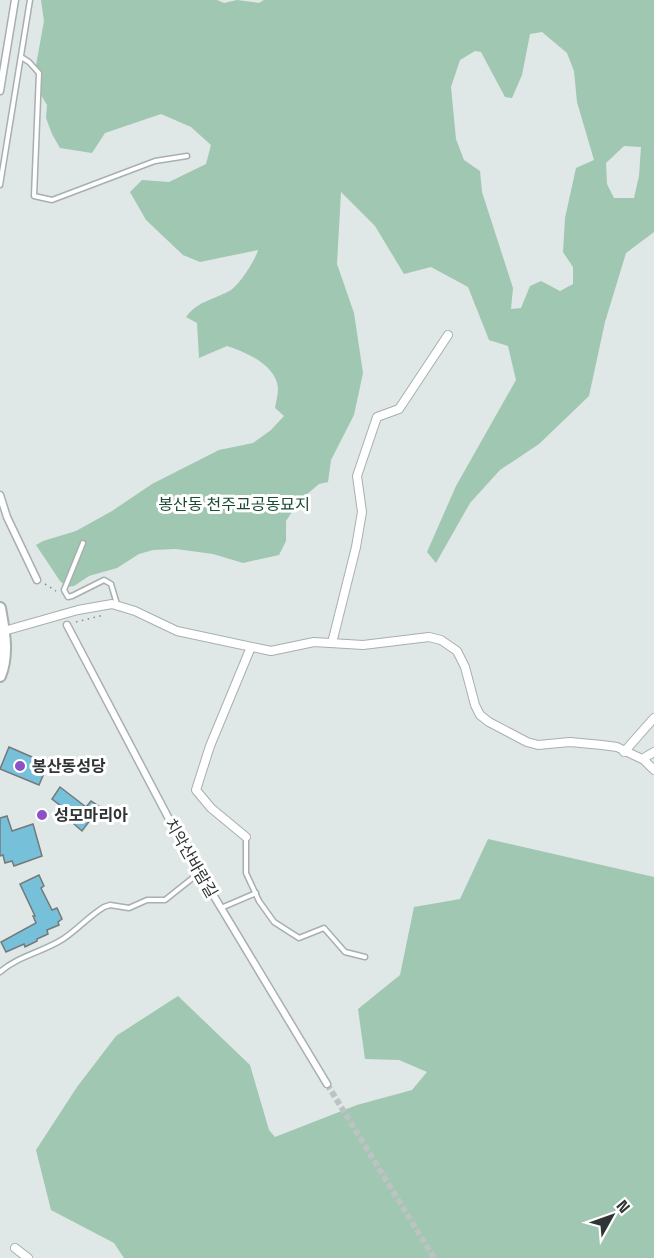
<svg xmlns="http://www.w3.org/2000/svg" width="654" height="1258" viewBox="0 0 654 1258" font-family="'Space Grotesk','Noto Sans KR',sans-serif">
<rect width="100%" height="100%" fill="#e0e7e7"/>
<g fill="#9fc7b1" fill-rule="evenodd">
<path d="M41 0H217L224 3 237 0 259 3 264 0H654V232L626 253 605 322 589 396 539 444 500 470 470 503 436 563 427 552 456 486 516 380 508 346 489 340 468 287 431 267 404 274 375 226 341 192 337 264 354 313 363 373 354 415 331 460 328 482 319 484 299 501 286 521V541L279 555 243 563 213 554 176 549 153 550 139 554 117 568 89 576 74 586 67 587 60 581 36 545 43 541 76 531 112 511 152 484 219 450 253 443 271 430 284 416 275 408C276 402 278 395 278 388 276 365 246 352 227 346L199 358 197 323 186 317C199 300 214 300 231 290 239 285 256 259 258 250L200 262 183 255 146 220 130 192 142 180 169 182 206 164 211 145 191 127 161 114 105 133 92 153 60 148 52 134 46 118 47 105 40 93 35 71 44 21ZM542 32 567 53 574 71 577 102 594 160 576 168 565 218 563 252 573 267V284L560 291 541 281 530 286 521 308 511 309 513 288 482 192 480 171 464 160 456 139 451 87 460 60 475 51 481 52 505 97 512 98 522 75 530 34ZM624 146 641 147 639 176 634 198H614L607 184 606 163Z"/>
<path d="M488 839 654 877V1258H124L114 1243 51 1210 36 1150 77 1087 116 1036 178 996 250 1065 269 1130 275 1137 357 1105 412 1090 427 1072 399 1060 365 1059 358 1009 400 975 414 907 460 899Z"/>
</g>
<g fill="#76c0d9" stroke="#73797b" stroke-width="1.5">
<path d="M9 747 48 764 39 785 0 769Z"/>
<path d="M60 787 86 807 91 801 100 807 82 831 74 824 78 819 52 799Z"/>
<path d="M7 816 12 831 33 824 42 856 14 866 12 861 5 863 3 855 0 856V818Z"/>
<path d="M39 875 44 886 41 888 52 910 57 908 62 919 58 922 59 925 47 930 48 934 37 939V941L25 947 24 944 6 952 1 942 36 923 33 916H35L20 884Z"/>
</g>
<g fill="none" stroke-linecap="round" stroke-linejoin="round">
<path stroke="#bdc3c3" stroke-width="6" stroke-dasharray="6 3" stroke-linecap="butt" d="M327 1084 434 1258"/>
<defs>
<g id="service">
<path d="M21 57 29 62 39 73 34 196 52 200 155 161 187 156"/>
<path d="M0 185 30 0"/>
<path d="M83 543 64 590 68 597 72 596 104 580 111 584 117 604"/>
<path d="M246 838V873L259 901 274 922 299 938 324 928 345 952 365 957"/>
<path d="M221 908 256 893"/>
<path d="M0 972C18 956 43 952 63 939 77 930 89 916 104 907L110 905 129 908 147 900H165L199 873"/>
</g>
<g id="pedestrian">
<path d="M0 91 15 0"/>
<path d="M0 495 7 517 37 580"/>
<path d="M67 625 179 838 327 1084"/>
</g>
<g id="minor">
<path d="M4 631 78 610 112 604 135 611 177 631 271 651 314 642 363 645 429 637 441 640 457 651 465 667 475 705 480 715 489 722 527 742 538 745 570 742 602 745 617 747 642 759 654 752"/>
<path d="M332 643 356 547 362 512 357 476 377 417 399 409 448 335"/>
<path d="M624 752 654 718"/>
<path d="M643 759 654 770"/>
<path d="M246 837 211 808 196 790 210 746 251 647"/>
<path d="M15 1248 28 1258"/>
</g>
<path id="tertiary" d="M0 608C4 631 9 654 0 676"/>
</defs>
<use href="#service" stroke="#a8afaf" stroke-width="7"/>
<use href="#pedestrian" stroke="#a8afaf" stroke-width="9"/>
<use href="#minor" stroke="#a8afaf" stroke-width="10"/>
<use href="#tertiary" stroke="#a8afaf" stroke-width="14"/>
<g stroke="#868b8b" stroke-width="1.5" stroke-dasharray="1.5 4.5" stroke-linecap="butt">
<path d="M45 584 56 591"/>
<path d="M76 622 104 615"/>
</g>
<use href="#service" stroke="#fff" stroke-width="4"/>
<use href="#pedestrian" stroke="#fff" stroke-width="6"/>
<use href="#minor" stroke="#fff" stroke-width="8"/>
<use href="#tertiary" stroke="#fff" stroke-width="10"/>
</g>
<g fill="#8c50c7" stroke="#fff" stroke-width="2">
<circle cx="20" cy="766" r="6"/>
<circle cx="42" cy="815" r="6"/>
</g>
<g text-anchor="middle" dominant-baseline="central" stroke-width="6" stroke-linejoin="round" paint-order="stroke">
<g font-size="16" fill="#1a4c35" stroke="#fff">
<text x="234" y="504">봉산동 천주교공동묘지</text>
</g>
<g font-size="16" font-weight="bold" fill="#313434" stroke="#fff" text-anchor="start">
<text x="32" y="766">봉산동성당</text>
<text x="54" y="815">성모마리아</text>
</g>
<g font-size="16" fill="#313434" stroke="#fff">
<text transform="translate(191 858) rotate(60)">치악산바람길</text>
</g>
</g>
<g transform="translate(612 1216) rotate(50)" stroke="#ffffff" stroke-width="4.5" paint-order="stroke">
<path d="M0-4.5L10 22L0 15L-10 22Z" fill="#313434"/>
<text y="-9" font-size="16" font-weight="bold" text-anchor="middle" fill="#313434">N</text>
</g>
</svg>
